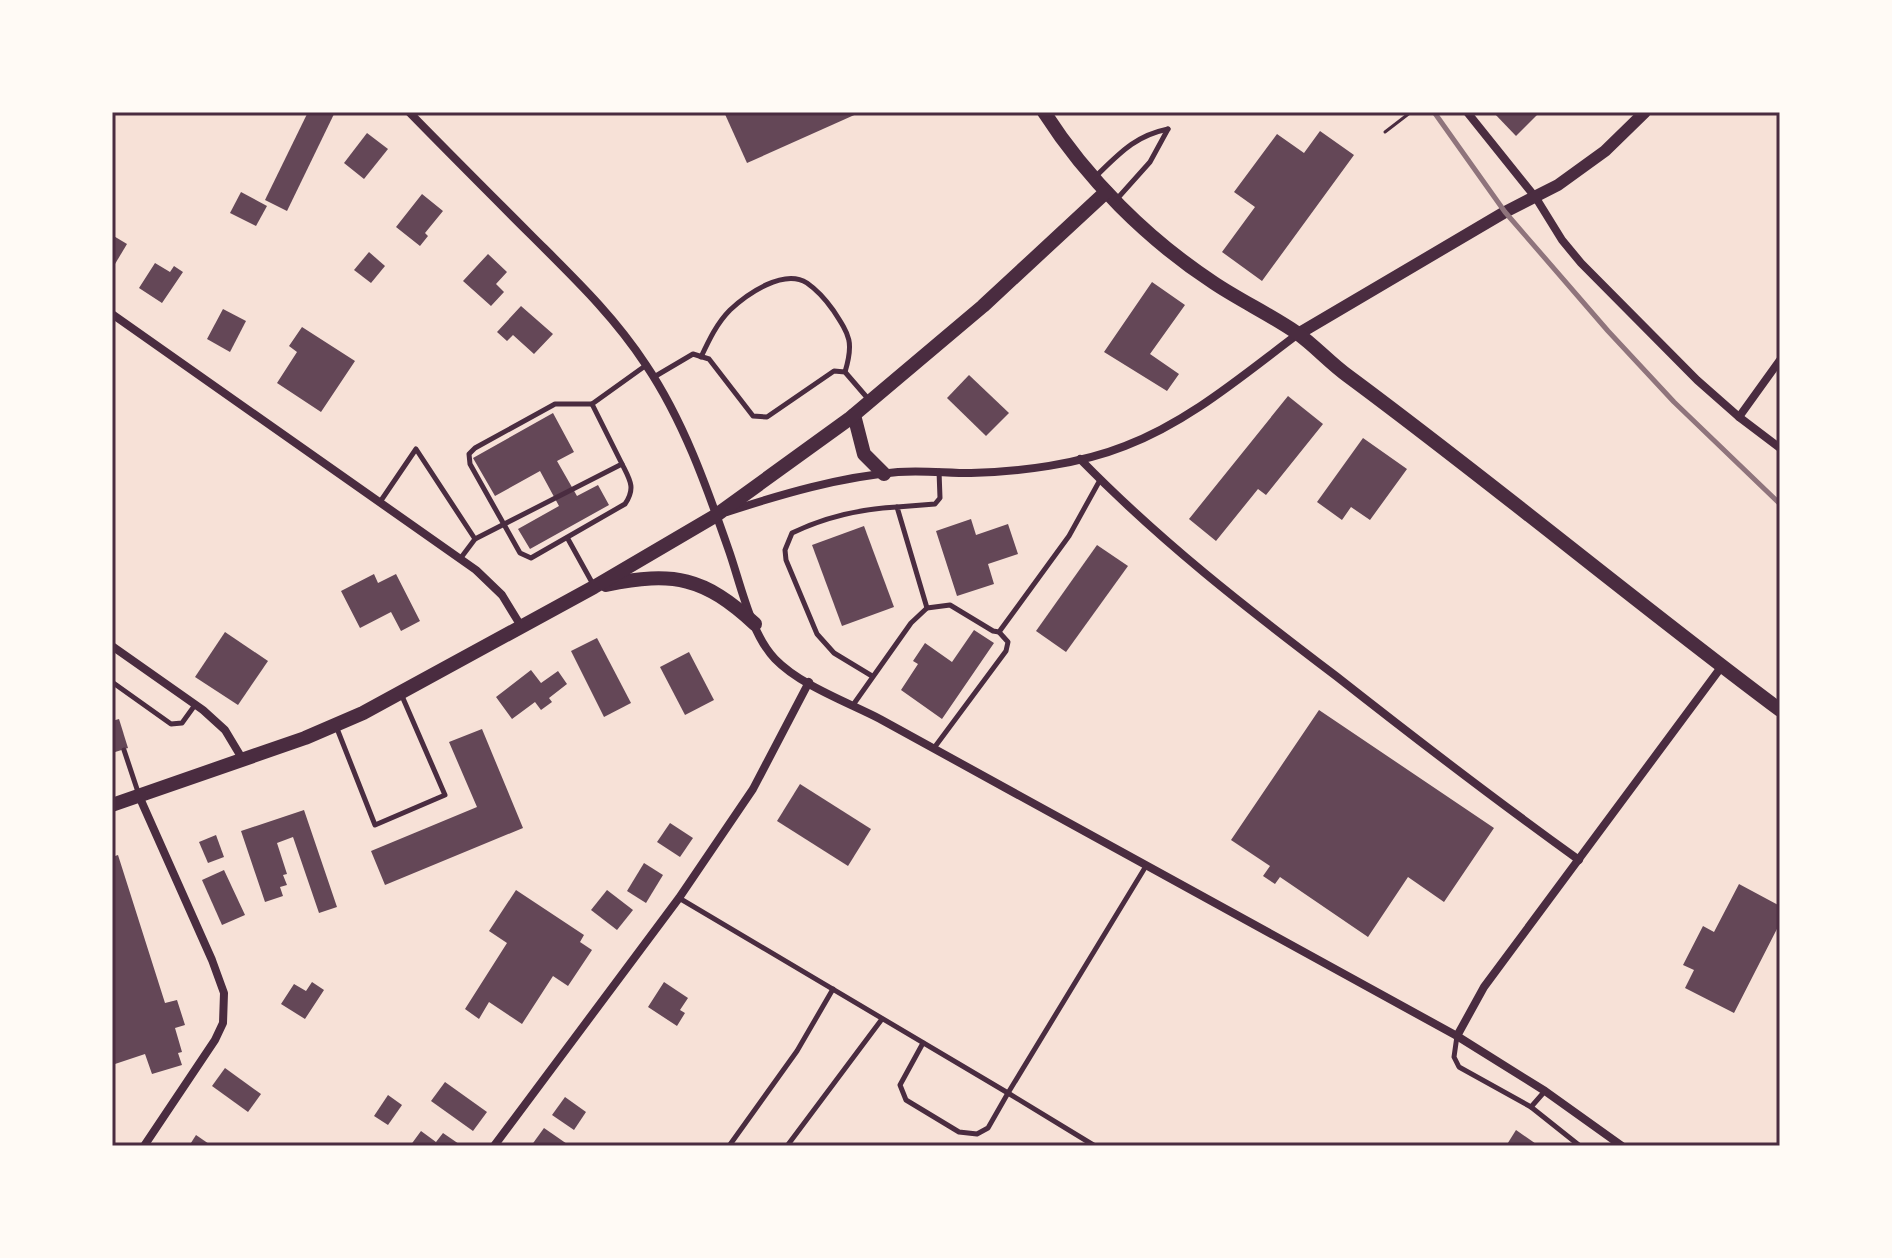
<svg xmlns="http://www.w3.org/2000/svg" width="1892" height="1258" viewBox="0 0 1892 1258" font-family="Commissioner,sans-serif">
<rect width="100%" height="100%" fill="#f7e1d7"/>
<g fill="#644757">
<path d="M308 112H335L287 211 265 200Z"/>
<path d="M724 112H861L747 163Z"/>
<path d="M1493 112H1540L1516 136Z"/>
<path d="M1320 131 1354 155 1262 281 1222 252 1255 207 1234 192 1277 134 1304 153Z"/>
<path d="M367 133 388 149 364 179 344 163Z"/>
<path d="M241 192 267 206 256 226 230 213Z"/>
<path d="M422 194 443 211 425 233 428 236 420 246 396 227Z"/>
<path d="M112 235 127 244 112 269Z"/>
<path d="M369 252 385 266 371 283 354 270Z"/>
<path d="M488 254 507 272 496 284 504 292 491 306 463 281Z"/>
<path d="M155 263 170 272 174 266 183 272 162 303 139 288Z"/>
<path d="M1152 282 1185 305 1150 354 1179 374 1167 391 1104 352Z"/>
<path d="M521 306 553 334 534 354 513 335 507 341 497 332Z"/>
<path d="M223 309 246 321 230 352 207 339Z"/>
<path d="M302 327 355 361 321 412 277 383 297 352 289 346Z"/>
<path d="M969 375 1009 413 986 436 947 398Z"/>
<path d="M1288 396 1323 424 1266 495 1258 489 1216 541 1189 519Z"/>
<path d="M553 413 574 452 557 461 577 496 598 485 609 505 530 549 518 529 559 506 540 471 495 496 473 458Z"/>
<path d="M1363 438 1407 469 1370 520 1351 507 1342 520 1317 502Z"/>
<path d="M971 519 976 535 1008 524 1018 554 988 564 994 584 957 596 936 531Z"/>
<path d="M864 526 894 607 842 626 812 545Z"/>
<path d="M1097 545 1128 566 1066 652 1036 631Z"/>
<path d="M374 574 378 583 396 574 420 621 401 631 391 612 360 628 341 591Z"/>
<path d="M974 630 994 643 942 719 901 690 918 664 913 661 925 643 952 662Z"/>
<path d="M225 632 268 661 238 705 195 677Z"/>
<path d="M597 638 631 703 604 717 571 651Z"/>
<path d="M689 652 714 700 685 715 660 667Z"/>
<path d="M531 670 541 683 558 671 567 684 549 698 552 702 541 710 535 702 512 719 496 697Z"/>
<path d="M1319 710 1494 828 1444 902 1408 877 1368 937 1280 877 1275 884 1263 876 1270 866 1231 840Z"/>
<path d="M119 719 128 748 112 753V721Z"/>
<path d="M482 729 523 828 385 885 371 851 477 807 449 742Z"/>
<path d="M800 784 871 829 848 866 777 821Z"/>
<path d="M304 810 337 907 319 913 293 837 277 843 287 874 283 875 287 885 280 887 283 896 265 902 241 831Z"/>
<path d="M670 823 693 838 680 857 657 842Z"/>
<path d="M216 835 224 857 208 863 199 842Z"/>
<path d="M118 855 165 1003 177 1000 185 1025 175 1028 182 1052 178 1053 182 1065 152 1074 145 1054 112 1065V857Z"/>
<path d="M644 863 663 875 646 903 627 891Z"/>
<path d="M224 870 245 915 222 925 202 880Z"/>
<path d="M1739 884 1780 906V923L1734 1013 1685 988 1694 970 1683 965 1703 926 1714 932Z"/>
<path d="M516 890 584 935 580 942 592 950 568 986 553 976 522 1024 489 1002 479 1019 465 1009 507 943 489 931Z"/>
<path d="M607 890 633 910 617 930 591 910Z"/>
<path d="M312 982 324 990 305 1019 281 1004 294 984 306 991Z"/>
<path d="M664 982 688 998 680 1010 685 1013 677 1026 648 1007Z"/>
<path d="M225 1068 261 1094 248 1112 212 1086Z"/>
<path d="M445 1082 487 1112 473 1131 431 1101Z"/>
<path d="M388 1095 402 1105 388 1125 374 1116Z"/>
<path d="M565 1097 586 1112 574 1130 552 1115Z"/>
<path d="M544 1128 570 1146H531Z"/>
<path d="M1516 1130 1539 1146H1506Z"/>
<path d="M421 1131 436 1142 443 1133 459 1144 458 1146H410Z"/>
<path d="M196 1135 212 1146H189Z"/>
</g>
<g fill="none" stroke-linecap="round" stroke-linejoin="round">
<path stroke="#4a2c40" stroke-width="3" d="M1385 132 1411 112"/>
<g stroke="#4a2c40" stroke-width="5">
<path d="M1094 178C1119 154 1134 136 1168 129"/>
<path d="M1116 200 1150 162 1168 129"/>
<path d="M701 357C709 340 717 323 730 310 747 294 784 268 807 283 817 290 826 300 833 310 850 336 854 342 845 372"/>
<path d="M654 377 693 354 709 359 753 416 767 417 834 371 845 372 870 401"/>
<path d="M592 404H555L475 448 469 454 470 464 520 553 531 558 625 504C636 488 630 480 622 464"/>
<path d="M380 502 416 449 475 539"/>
<path d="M568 539 594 586"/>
<path d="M460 559 475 539 622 464 592 404 645 366"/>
<path d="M927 608 897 507 935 504 940 498 939 471"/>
<path d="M872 676 834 653 817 634 786 560 785 550 792 533C825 517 860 509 897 507"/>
<path d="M112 682 171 724 182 723 195 705"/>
<path d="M853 705 911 623 927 608 950 605 993 631 999 632 1069 536 1100 480"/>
<path d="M336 726 375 825 445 795 402 696"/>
<path d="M934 748 1006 651 1008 642 999 632"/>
<path d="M124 750 139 795"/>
<path d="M679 898 1008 1093 1146 866"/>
<path d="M1457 1036 1454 1057 1459 1067 1531 1107 1580 1146"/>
<path d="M923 1043 900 1085 906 1100 959 1132 977 1134 988 1128 1008 1093 1095 1146"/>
<path d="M1531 1107 1545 1091"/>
<path d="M729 1146 797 1051 833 989"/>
<path d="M787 1146 882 1019"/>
</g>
<g stroke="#4a2c40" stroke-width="8">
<path d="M409 112C450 154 492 196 533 237 574 278 614 316 646 365 683 420 706 485 728 548 740 581 750 633 775 659 800 685 847 702 880 719L1457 1036 1545 1091 1622 1146"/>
<path d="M1467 112 1536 198 1562 240 1581 263 1697 380 1739 417 1780 448"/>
<path d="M112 314 476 570 502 595 521 626"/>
<path d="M1739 417 1780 360"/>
<path d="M1080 459C1160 541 1245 607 1336 676 1416 739 1497 801 1579 860"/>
<path d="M727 512C782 494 840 477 898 472 922 470 946 473 971 473 1019 472 1080 464 1125 446 1190 421 1243 375 1298 334"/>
<path d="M112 646 203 710 225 730 243 760"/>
<path d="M139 796 212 960 224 993 223 1023 215 1040 144 1146"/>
<path d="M1457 1036 1484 987 1722 666"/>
<path d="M494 1146 679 898 753 789 809 682"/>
</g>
<path stroke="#4a2c40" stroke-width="12" d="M1298 334 1505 212 1558 185 1605 151 1645 112"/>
<g stroke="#4a2c40" stroke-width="14">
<path d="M1044 112C1087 179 1147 239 1214 283 1241 301 1271 315 1297 333 1315 346 1330 363 1348 376 1494 484 1634 601 1780 710"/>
<path d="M854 415 864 454 884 474"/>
<path d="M606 585C674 571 704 577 755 624"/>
<path d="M112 805 305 738 363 713 594 587 715 516 849 419 983 306 1106 192"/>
</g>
<path stroke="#8f747c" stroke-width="5" d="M1434 112 1505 212 1608 331 1674 402 1780 504"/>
</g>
<rect width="1892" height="1258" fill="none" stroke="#fffaf5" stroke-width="228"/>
<rect x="114" y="114" width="1664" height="1030" fill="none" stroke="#4a2c40" stroke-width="3"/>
</svg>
